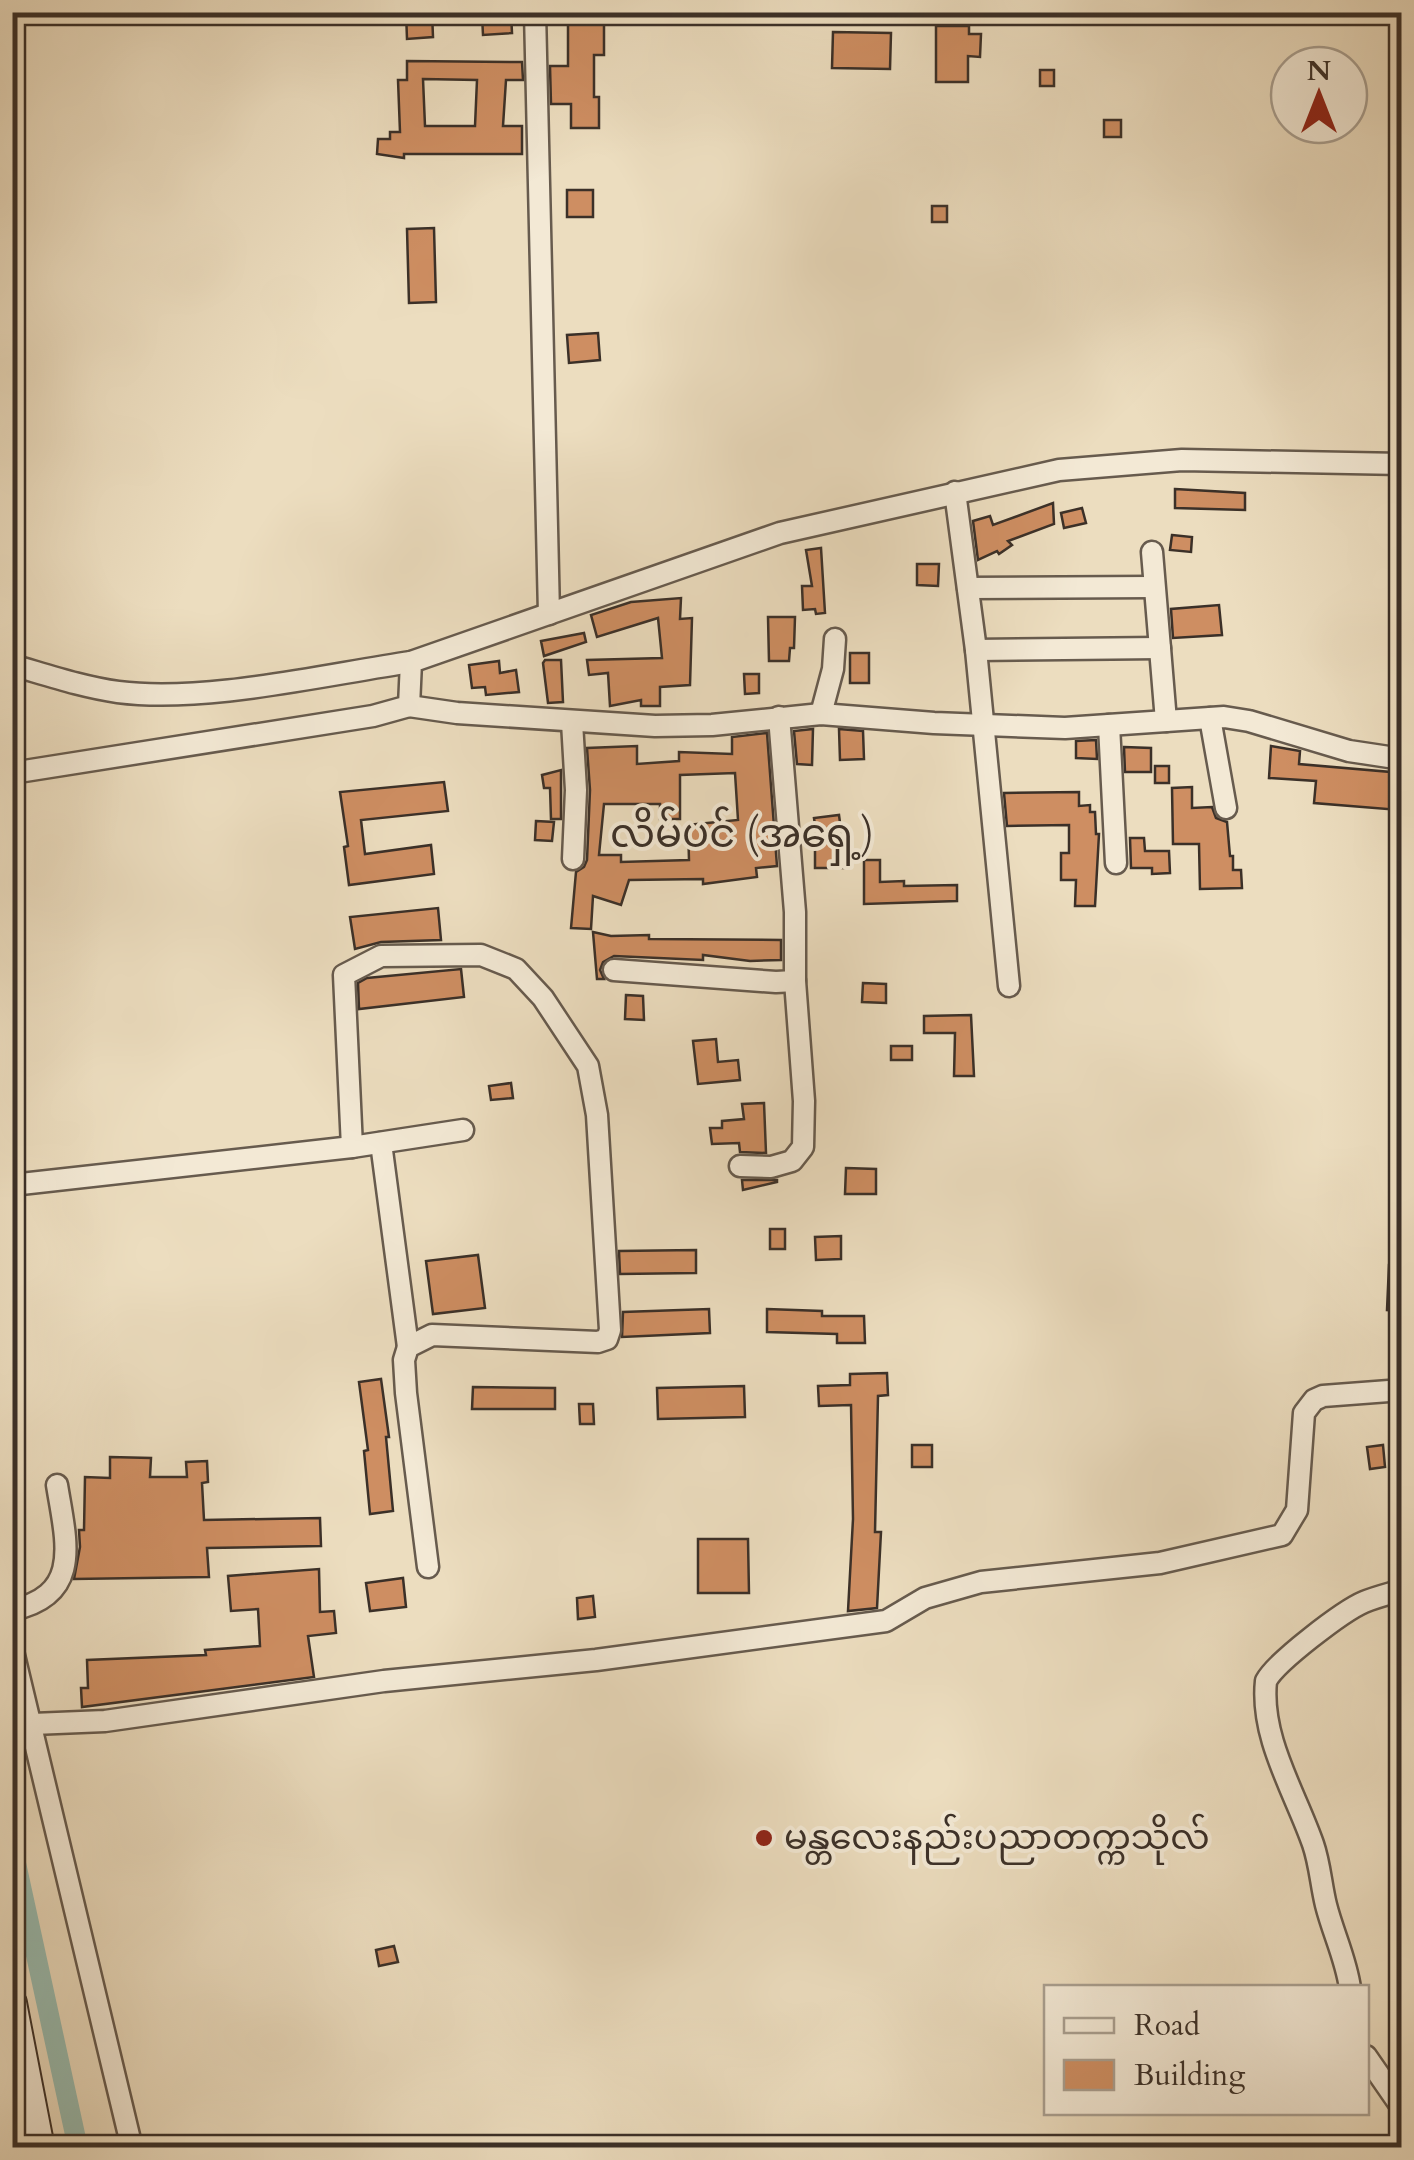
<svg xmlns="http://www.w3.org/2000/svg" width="1414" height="2160" viewBox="0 0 1414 2160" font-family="Cardo,'Noto Sans Myanmar',serif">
<rect width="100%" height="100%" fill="#ecddbf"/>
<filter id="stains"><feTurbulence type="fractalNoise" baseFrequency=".002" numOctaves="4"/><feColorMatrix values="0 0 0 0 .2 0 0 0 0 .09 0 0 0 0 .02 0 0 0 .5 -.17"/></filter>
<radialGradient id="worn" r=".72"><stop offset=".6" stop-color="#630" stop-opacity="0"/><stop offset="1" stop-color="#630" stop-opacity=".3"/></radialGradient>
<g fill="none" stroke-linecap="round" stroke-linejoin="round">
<path stroke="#99bcb0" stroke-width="20" d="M12 1845 78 2148"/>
</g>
<g fill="#ce8e62" stroke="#3b3028" stroke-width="2.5" fill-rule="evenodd">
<path d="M406 12H432L433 37 407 39Z"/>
<path d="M568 12H604V55H594V97H599V128H571V104H551L550 66H568Z"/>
<path d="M511 13 512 33 483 35 482 15Z"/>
<path d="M936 26H969V34H981L980 57 968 56V82H936Z"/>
<path d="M833 32 891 33 890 69 832 68Z"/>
<path d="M407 61 522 62 523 80H506L503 126H522V154H404V158L377 154 378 139H390V132H400L398 80H407ZM423 79 477 80 475 126H425Z"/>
<rect x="1040" y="70" width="14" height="16"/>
<rect x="1104" y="120" width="17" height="17"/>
<rect x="567" y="190" width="26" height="27"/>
<rect x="932" y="206" width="15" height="16"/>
<path d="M434 228 436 302 409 303 407 229Z"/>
<path d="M598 333 600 360 569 363 567 335Z"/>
<path d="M1175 489 1245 493V510L1175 508Z"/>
<path d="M1053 503 1054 524 1008 541 1012 545 999 554 997 551 978 560 973 521 990 516 993 525Z"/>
<path d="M1082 508 1086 523 1064 528 1061 513Z"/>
<path d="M1172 535 1192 537 1191 552 1170 550Z"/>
<path d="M821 548 825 613 816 614 815 609 803 610 802 586H812L806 550Z"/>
<path d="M917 564H939L938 586 917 585Z"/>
<path d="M681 598 680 619 692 618 690 685 660 687V706H641V700L610 706 608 673 589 675 587 660 662 658 658 618 597 637 591 615 631 602Z"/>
<path d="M1219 605 1222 635 1173 638 1171 609Z"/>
<path d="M768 617H795L794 648H790L789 661H769Z"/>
<path d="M584 633 586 642 544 656 541 641Z"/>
<rect x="850" y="653" width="19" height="30"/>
<path d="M545 660H561L563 702 548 703 543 663Z"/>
<path d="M499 661 500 673 516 670 519 692 486 695 485 687 472 688 469 665Z"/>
<path d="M744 674H759V693L745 694Z"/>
<path d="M813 729 812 765 797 764 794 731Z"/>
<path d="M839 729 863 731 864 759 840 760Z"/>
<path d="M767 733 777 866 756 868 757 877 703 884V879L629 880 621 905 593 896 591 929 571 928 576 872 584 867 587 860 590 790 587 748 637 746V764L679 761V752L732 754V737ZM735 773 738 820 688 825 689 860 621 862V855H599L604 804H660V819H680V775Z"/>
<path d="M1096 740 1097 759 1076 758V741Z"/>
<path d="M1271 746 1300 751 1299 764 1402 773 1399 810 1314 803 1316 781 1269 778Z"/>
<path d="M1124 747 1151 748V772H1125Z"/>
<rect x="1155" y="766" width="14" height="17"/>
<path d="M561 770V819H551L550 788H544L542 775Z"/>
<path d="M444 782 448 811 361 820 365 854 431 845 434 874 349 885 344 847 348 846 340 792Z"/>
<path d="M1192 787V808L1212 807 1216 818 1227 822 1230 856H1233V870H1241L1242 888 1200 889 1199 844H1173L1172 788Z"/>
<path d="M1079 792V806L1090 805V812H1095L1096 834H1099L1095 906H1075L1076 880H1061V853H1069V825L1007 826 1004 793Z"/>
<path d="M839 815 846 868H815V845H818L814 818Z"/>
<path d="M536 821 554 822 552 841 535 840Z"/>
<path d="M1130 838H1144L1145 851H1169L1170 873 1152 874V868H1131Z"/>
<path d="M864 860H880V882L904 881V886L957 885V901L864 904Z"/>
<path d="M438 908 441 940 381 942 355 949 350 917Z"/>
<path d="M593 932 611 936 649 935V939L781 940V960L750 961 703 955V960L614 956 603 962 600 970 604 979H597Z"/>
<path d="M461 969 464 997 359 1009 358 983 367 978Z"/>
<path d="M863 983 886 984V1003L862 1002Z"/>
<path d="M626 995 643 996 644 1020 625 1019Z"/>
<path d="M971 1015 974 1076H954L955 1033H924V1016Z"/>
<path d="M716 1039 718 1062 738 1060 740 1080 698 1084 693 1041Z"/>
<rect x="891" y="1046" width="21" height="14"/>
<path d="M511 1083 513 1098 491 1100 489 1086Z"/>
<path d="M764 1103 766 1153 740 1152 739 1143 712 1144 710 1128H722V1121L744 1119 742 1104Z"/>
<path d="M846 1168 876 1169V1194H845Z"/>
<path d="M742 1180H777V1182L743 1190Z"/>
<rect x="770" y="1229" width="15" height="20"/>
<path d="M841 1236V1259L816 1260 815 1237Z"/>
<path d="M696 1250V1273L620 1274 619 1251Z"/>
<path d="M478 1255 485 1308 433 1314 426 1261Z"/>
<path d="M1389 1265H1402V1311L1387 1310Z"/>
<path d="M709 1309 710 1333 622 1337 623 1312Z"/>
<path d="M767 1309 822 1311V1316H864L865 1343H837V1334L767 1332Z"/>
<path d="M887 1373 888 1395 878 1396 875 1532H881L877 1608 848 1611 853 1519 851 1405 819 1406 818 1386 850 1385V1374Z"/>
<path d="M381 1379 389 1437H386L393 1511 370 1514 364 1451 368 1450 359 1382Z"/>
<path d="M744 1386 745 1417 658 1419 657 1388Z"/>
<path d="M473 1387 555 1388V1409H472Z"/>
<path d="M579 1404H593L594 1424H580Z"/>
<rect x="912" y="1445" width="20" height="22"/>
<path d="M1383 1445 1385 1467 1370 1469 1367 1447Z"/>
<path d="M110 1457 151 1458 150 1477H187L186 1462 207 1461 208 1482 202 1483 204 1520 320 1518 321 1546 207 1548 209 1577 74 1579 80 1547 79 1530H84L85 1477 110 1478Z"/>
<path d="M698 1539H748L749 1593H698Z"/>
<path d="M319 1569 320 1612 334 1611 336 1633 308 1636 314 1677 82 1707 81 1688H88L87 1660 206 1655 205 1650 260 1646 258 1609 231 1611 228 1576Z"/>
<path d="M403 1578 406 1607 370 1611 366 1583Z"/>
<path d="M593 1596 595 1617 578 1619 577 1598Z"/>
<path d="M394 1946 398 1962 379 1966 376 1950Z"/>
</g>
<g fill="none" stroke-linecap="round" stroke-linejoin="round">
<defs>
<g id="street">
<path d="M535 12 549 614"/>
<path d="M955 492 976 650 1009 986"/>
<path d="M1152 552 1166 721"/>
<path d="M968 588 1153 587"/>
<path d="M976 650 1160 648"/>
<path d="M12 665C47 675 82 687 118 692 206 703 322 675 411 662"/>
<path d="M409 706 457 713 655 726 712 725 821 714 934 723 1065 728 1224 717 1249 721 1349 751 1402 759"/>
<path d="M821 714 833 669 835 639"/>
<path d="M1210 718 1226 808"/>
<path d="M572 722 576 790 573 859"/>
<path d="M1109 725 1116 863"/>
<path d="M12 773 373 716 409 706 411 662 780 533 1059 470 1182 460 1402 464"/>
<path d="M614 970 776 982 795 981V912L779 717"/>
<path d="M381 1143 408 1347"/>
<path d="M352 1147 344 975 381 956 481 955 516 969 543 998 588 1066 597 1115 610 1330 607 1339 598 1342 432 1335 408 1347 404 1360 406 1393 428 1567"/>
<path d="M740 1166 771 1167 792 1161 803 1147 804 1101 795 981"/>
<path d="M12 1185 352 1147 463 1130"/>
<path d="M12 1610C83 1595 66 1541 57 1485"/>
<path d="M12 1647 132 2148"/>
<path d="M33 1724 105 1721 384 1681 596 1660 886 1621 925 1598 981 1582 1160 1563 1282 1535 1297 1510 1304 1413 1314 1400 1323 1396 1402 1390"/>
<path d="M1350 1988C1346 1959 1333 1933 1326 1905 1321 1885 1320 1864 1313 1844 1295 1792 1260 1738 1266 1681 1276 1662 1343 1611 1364 1602 1376 1597 1389 1594 1402 1590"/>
<path d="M1366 2056 1402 2108"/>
</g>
<path id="secondary" d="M12 2003 40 2148"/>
</defs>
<use href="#street" stroke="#675b4e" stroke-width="25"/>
<use href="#secondary" stroke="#3b3028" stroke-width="32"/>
<use href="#street" stroke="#f3e9d5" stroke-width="20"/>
<use href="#secondary" stroke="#f3e9d5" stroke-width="28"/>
</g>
<circle fill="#8f2418" stroke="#f3e9d5" stroke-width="4" cx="764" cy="1838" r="10"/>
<g text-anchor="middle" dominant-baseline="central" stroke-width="8" stroke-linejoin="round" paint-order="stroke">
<g font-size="35" fill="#3b3028" stroke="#f3e9d5" text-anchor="start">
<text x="784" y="1838">မန္တလေးနည်းပညာတက္ကသိုလ်</text>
</g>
<g font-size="40" fill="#3b3028" stroke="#f3e9d5">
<text x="742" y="834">လိမ်ပင် (အရှေ့)</text>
</g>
</g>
<rect width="1414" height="2160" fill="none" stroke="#ecddbf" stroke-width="50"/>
<rect x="15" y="15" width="1384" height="2130" fill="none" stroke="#3b3028" stroke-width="5"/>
<rect x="25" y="25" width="1364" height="2110" fill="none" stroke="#3b3028" stroke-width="2.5"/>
<rect x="1044" y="1985" width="325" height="130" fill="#f3e9d5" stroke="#a99f90" stroke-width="2.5"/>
<rect x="1064" y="2018" width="50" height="15" fill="#f3e9d5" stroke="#a99f90" stroke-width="2.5"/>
<text x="1134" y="2035" font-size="30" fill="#3b3028">Road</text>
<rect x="1064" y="2060" width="50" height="30" fill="#ce8e62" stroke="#a99f90" stroke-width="2.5"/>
<text x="1134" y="2085" font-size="30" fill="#3b3028">Building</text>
<g transform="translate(1319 95)"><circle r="48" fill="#f3e9d5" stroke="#a99f90" stroke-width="2.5"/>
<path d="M0-8L18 38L0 25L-18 38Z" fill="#8f2418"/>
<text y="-15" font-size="28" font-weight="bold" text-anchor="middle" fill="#3b3028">N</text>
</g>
<rect width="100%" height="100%" filter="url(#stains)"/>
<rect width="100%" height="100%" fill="url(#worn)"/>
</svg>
